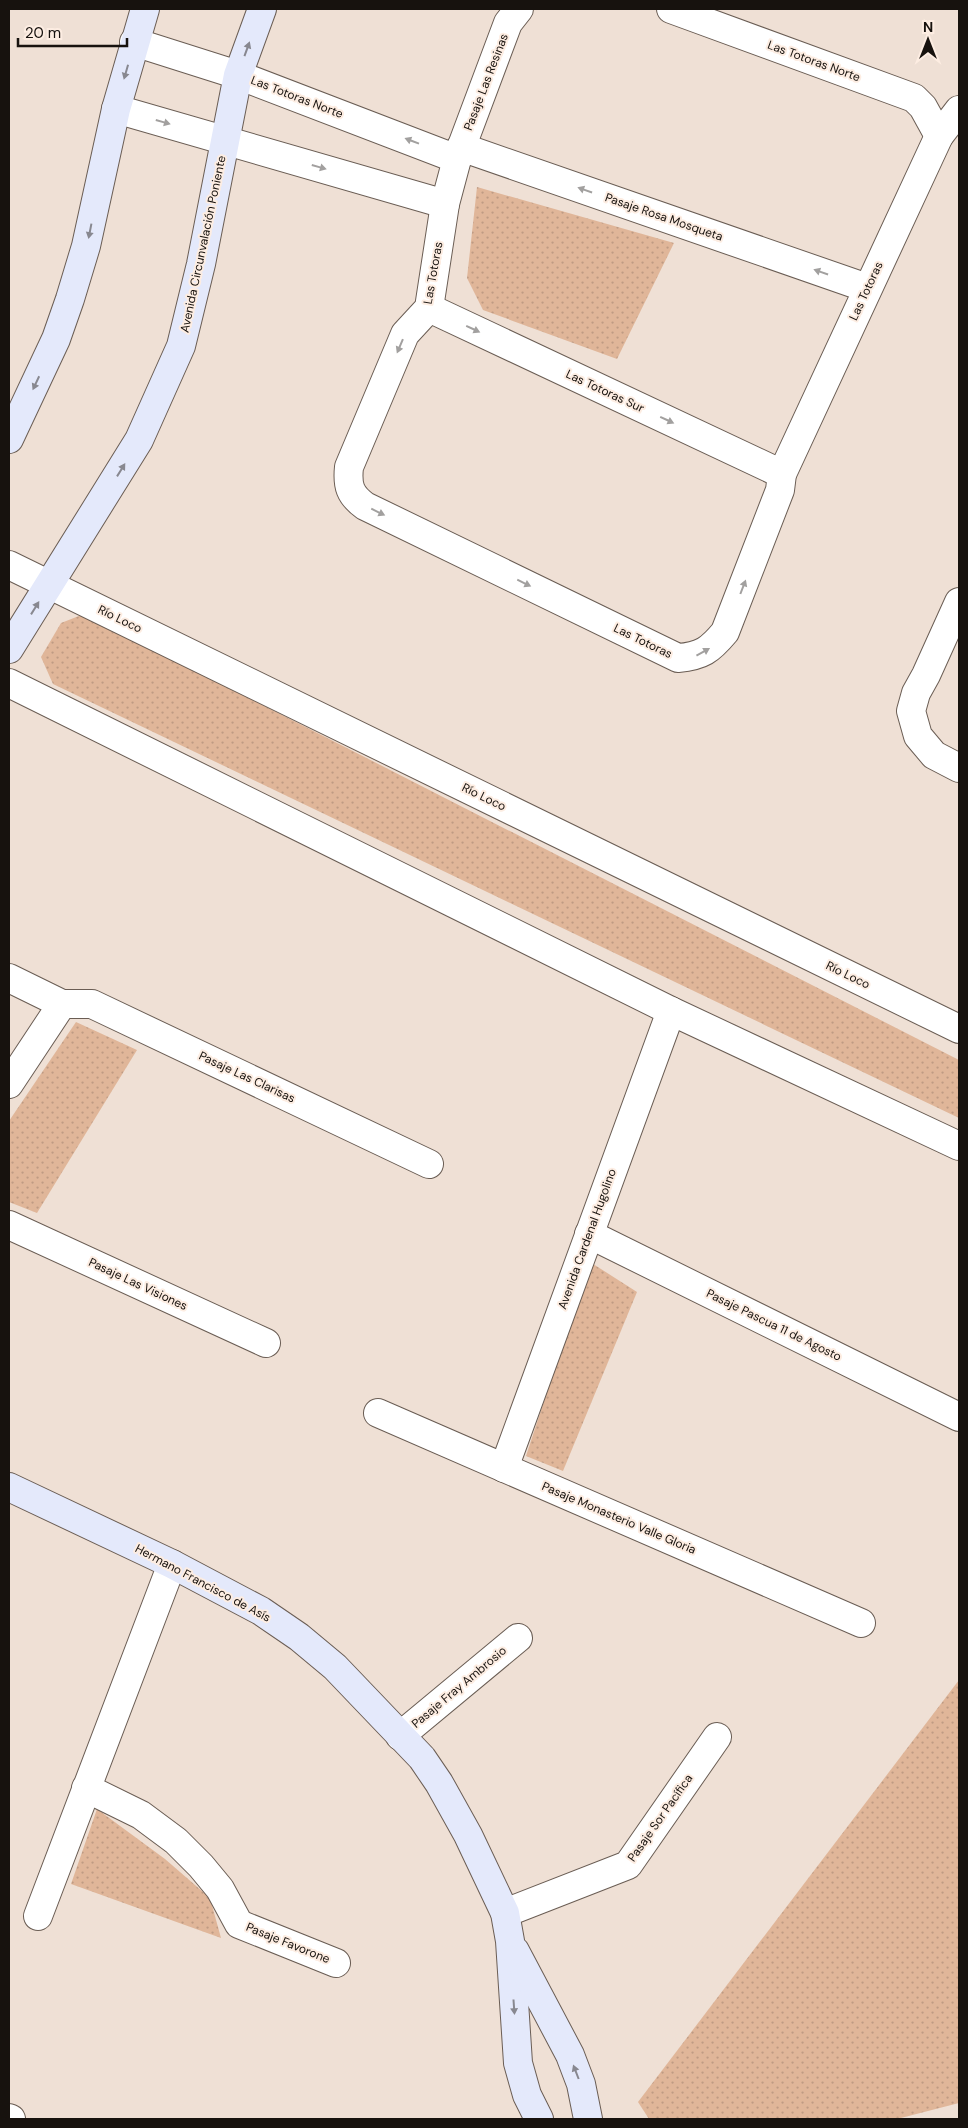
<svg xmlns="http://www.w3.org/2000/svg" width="968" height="2128" viewBox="0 0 968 2128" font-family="'DM Sans',sans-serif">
<defs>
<pattern id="grass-dots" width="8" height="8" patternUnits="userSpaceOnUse" patternTransform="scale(1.25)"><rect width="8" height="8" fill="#e0b699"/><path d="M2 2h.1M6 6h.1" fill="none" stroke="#bf9b83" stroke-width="1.8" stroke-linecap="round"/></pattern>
</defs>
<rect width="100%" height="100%" fill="#efe0d5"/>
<g fill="url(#grass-dots)">
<path d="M477 187 674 243 617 359 483 310 467 278Z"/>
<path d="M84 614 959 1060V1118L53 684 41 657 61 623Z"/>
<path d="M76 1022 137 1050 37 1213 9 1202V1121Z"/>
<path d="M590 1262 637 1292 563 1471 526 1456Z"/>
<path d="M959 1680V2103L897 2119H649L638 2102Z"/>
<path d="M97 1809 165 1859 210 1898 221 1938 71 1884Z"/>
</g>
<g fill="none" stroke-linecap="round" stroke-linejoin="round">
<defs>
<g id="street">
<path d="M519 9 508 23 457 159 445 204 429 308 405 334 349 467C347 486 350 495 365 506L678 658C702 656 710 650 725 632L780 490 782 474 939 136 959 110"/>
<path d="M671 9 914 98 923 107 939 136"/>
<path d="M134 42 238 75 457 159"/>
<path d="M116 109 445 204"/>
<path d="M461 147 867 288"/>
<path d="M429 308 782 474"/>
<path d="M9 565 959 1029"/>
<path d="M959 602 926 675 916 693 911 711 918 736 934 755 959 768"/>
<path d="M9 683 671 1011 959 1146"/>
<path d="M9 978 62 1004H92L429 1164"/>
<path d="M9 1084 62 1004"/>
<path d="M9 1225 266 1343"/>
<path d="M589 1234 959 1417"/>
<path d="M378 1413 861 1623"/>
<path d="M504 1468 671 1011"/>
<path d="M400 1736 518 1638"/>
<path d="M86 1788 141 1815 176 1841 201 1866 220 1889 239 1924 336 1963"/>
<path d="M505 1913 628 1865 717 1737"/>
<path d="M38 1916 172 1564"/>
<path d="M9 2118 11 2119"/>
</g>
<g id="secondary">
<path d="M9 439 56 339 70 299 86 246 116 109 145 9"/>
<path d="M9 649 139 440 181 346 201 264 238 75 262 9"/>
<path d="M9 1487 172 1564 261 1611 299 1637 335 1667 422 1758 439 1783 468 1835 505 1913 510 1941 518 2063 527 2095 539 2119"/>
<path d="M515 1951 570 2055 581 2084 588 2119"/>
</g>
</defs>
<use href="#street" stroke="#6a5d54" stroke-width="30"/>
<use href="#secondary" stroke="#6a5d54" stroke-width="30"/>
<use href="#street" stroke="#fff" stroke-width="28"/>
<use href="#secondary" stroke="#e4e9fb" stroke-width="28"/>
</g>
<defs><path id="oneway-solid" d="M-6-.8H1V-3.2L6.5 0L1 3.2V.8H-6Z" transform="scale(1.25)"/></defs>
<g fill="#888890">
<use href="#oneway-solid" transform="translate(247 49) rotate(-70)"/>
<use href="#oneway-solid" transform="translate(126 72) rotate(106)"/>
<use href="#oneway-solid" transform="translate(90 231) rotate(101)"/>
<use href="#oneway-solid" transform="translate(36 383) rotate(115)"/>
<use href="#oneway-solid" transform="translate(121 470) rotate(-58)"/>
<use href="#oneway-solid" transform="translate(35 608) rotate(-58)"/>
<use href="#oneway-solid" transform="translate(514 2007) rotate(86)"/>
<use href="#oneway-solid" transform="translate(576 2072) rotate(-111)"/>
</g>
<g fill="#a2a09f">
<use href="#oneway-solid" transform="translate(163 122) rotate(16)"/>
<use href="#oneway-solid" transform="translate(412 141) rotate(-159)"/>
<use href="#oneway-solid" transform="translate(319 167) rotate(16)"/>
<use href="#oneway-solid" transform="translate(585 190) rotate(-161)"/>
<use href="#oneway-solid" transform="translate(821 272) rotate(-161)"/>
<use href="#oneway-solid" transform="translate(473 329) rotate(25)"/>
<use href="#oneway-solid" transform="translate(400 346) rotate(113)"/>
<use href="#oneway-solid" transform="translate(667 420) rotate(25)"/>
<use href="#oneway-solid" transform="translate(378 512) rotate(26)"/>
<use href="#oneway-solid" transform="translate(524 583) rotate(26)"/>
<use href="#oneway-solid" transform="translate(743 587) rotate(-69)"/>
<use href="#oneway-solid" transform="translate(703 652) rotate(-29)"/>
</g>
<g text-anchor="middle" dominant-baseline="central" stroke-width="4" stroke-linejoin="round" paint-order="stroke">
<g font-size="12" fill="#17120e" stroke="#fdede2">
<text transform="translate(814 61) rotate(20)">Las Totoras Norte</text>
<text transform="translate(486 82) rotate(-69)">Pasaje Las Resinas</text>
<text transform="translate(297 97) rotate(21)">Las Totoras Norte</text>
<text transform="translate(664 217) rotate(19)">Pasaje Rosa Mosqueta</text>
<text transform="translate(203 244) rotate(-78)">Avenida Circunvalación Poniente</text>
<text transform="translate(433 273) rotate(-80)">Las Totoras</text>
<text transform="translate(866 291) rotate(-65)">Las Totoras</text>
<text transform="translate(605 391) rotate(25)">Las Totoras Sur</text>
<text transform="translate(120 619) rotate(26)">Río Loco</text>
<text transform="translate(643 641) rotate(26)">Las Totoras</text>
<text transform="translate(484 797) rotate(26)">Río Loco</text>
<text transform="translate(848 975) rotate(26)">Río Loco</text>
<text transform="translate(247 1077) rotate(25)">Pasaje Las Clarisas</text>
<text transform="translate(587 1239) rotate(-70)">Avenida Cardenal Hugolino</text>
<text transform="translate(138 1284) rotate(25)">Pasaje Las Visiones</text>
<text transform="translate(774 1325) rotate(26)">Pasaje Pascua 11 de Agosto</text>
<text transform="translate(619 1518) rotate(23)">Pasaje Monasterio Valle Gloria</text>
<text transform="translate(203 1583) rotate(28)">Hermano Francisco de Asís</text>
<text transform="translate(459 1687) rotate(-40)">Pasaje Fray Ambrosio</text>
<text transform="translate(660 1818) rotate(-55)">Pasaje Sor Pacífica</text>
<text transform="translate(288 1943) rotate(22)">Pasaje Favorone</text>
</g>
</g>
<rect width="968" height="2128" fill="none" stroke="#17120e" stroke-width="20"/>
<g transform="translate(928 40)" stroke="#fdede2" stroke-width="4" paint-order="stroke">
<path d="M0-4L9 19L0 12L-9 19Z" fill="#17120e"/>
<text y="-8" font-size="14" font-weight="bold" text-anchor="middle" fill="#17120e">N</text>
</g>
<path d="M18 38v8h109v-8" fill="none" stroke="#17120e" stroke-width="2.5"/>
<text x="25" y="38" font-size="15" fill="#17120e" stroke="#fdede2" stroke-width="4" paint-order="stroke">20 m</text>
</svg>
